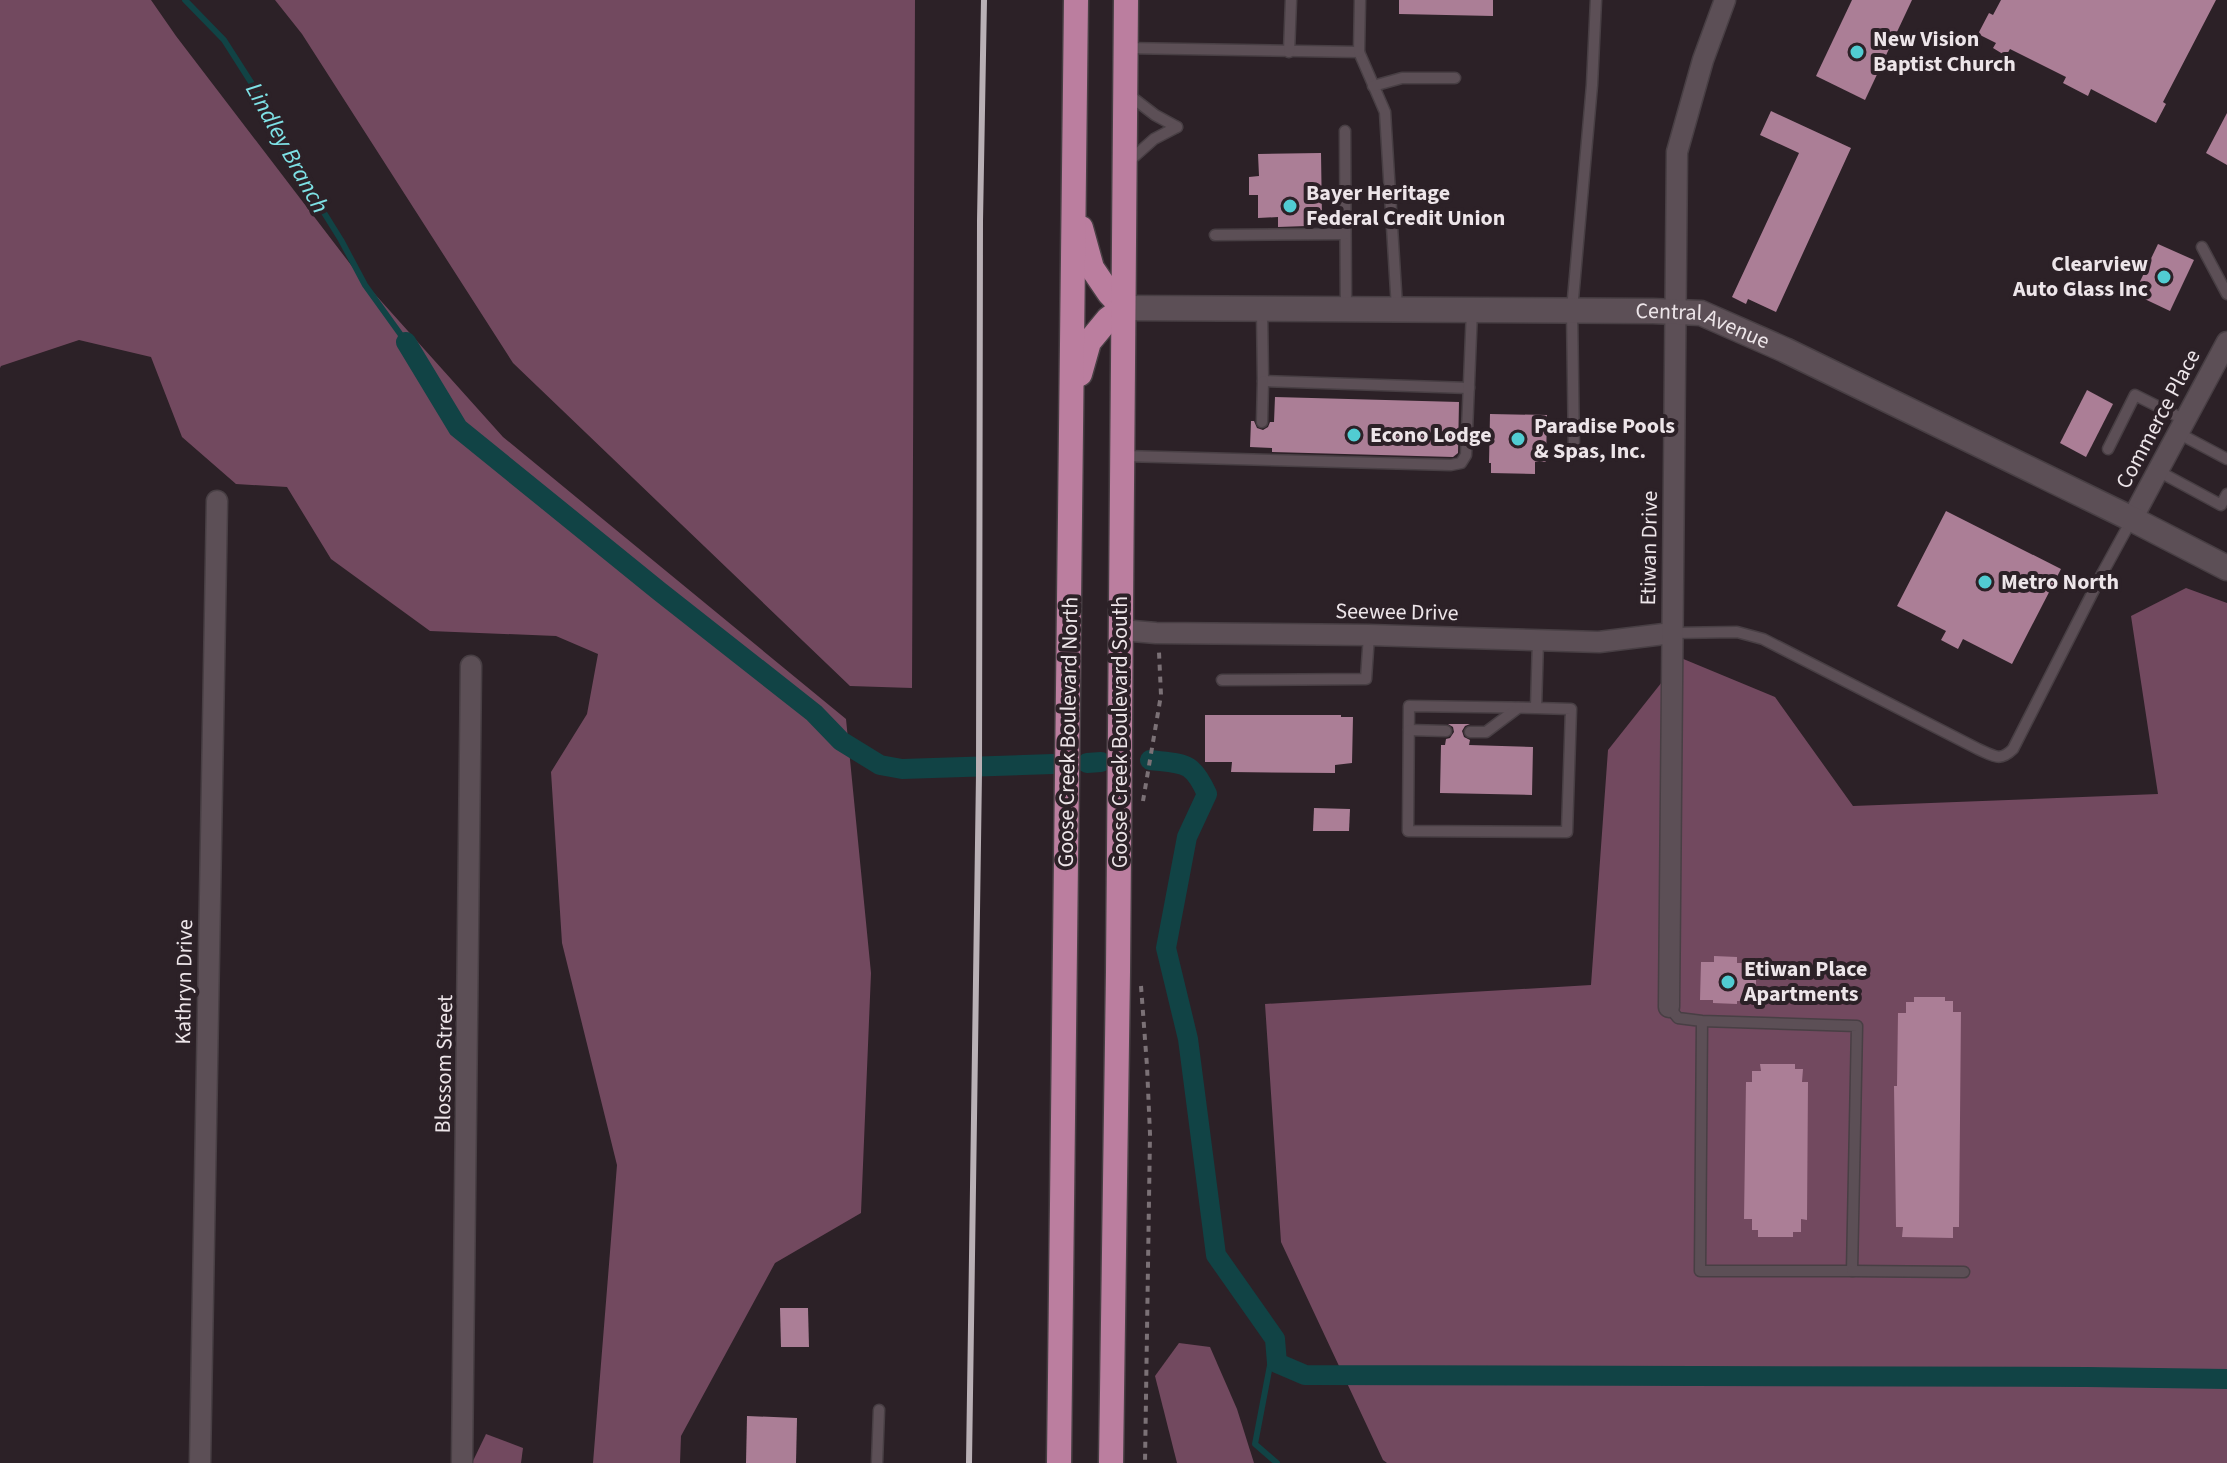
<svg xmlns="http://www.w3.org/2000/svg" width="2227" height="1463" viewBox="0 0 2227 1463" font-family="'Source Sans 3',sans-serif">
<rect width="100%" height="100%" fill="#2c2127"/>
<g fill="#72495f">
<path d="M0 0H151L176 36 364 282 503 437 846 719 871 973 861 1213 775 1263 681 1436 680 1463H593L617 1165 562 943 551 772 587 714 598 654 556 636 430 631 331 559 287 487 236 484 182 437 151 357 79 340 1 366 0 368Z"/>
<path d="M275 0H915L912 688 850 686 513 363 302 34Z"/>
<path d="M2186 588 2227 603V1463H1387L1383 1460 1281 1242 1265 1004 1591 985 1608 750 1681 658 1775 697 1853 806 2158 794 2131 616Z"/>
<path d="M1179 1343 1210 1347 1237 1409 1254 1463H1177L1155 1376Z"/>
<path d="M486 1434 523 1448 521 1463H472Z"/>
</g>
<g fill="none" stroke-linecap="round" stroke-linejoin="round">
<g stroke="#114345" stroke-width="6">
<path d="M185 0 224 40 268 109 285 154 313 195 341 240 365 285 406 342"/>
<path d="M1275 1339 1255 1444 1277 1463"/>
</g>
<g stroke="#114345" stroke-width="20">
<path d="M406 342 458 428 659 591 814 713 841 741 880 765 902 769 1053 764"/>
<path d="M1150 760C1185 764 1192 761 1207 794L1187 837 1166 948 1188 1039 1216 1255 1275 1339 1277 1363 1305 1375 2087 1377 2227 1379"/>
<path d="M1087 763 1101 762"/>
</g>
</g>
<g fill="#ab7e96">
<path d="M1399 0H1493V16L1399 14Z"/>
<path d="M1852 0H1912L1865 100 1816 76Z"/>
<path d="M2001 0H2216L2163 102 2166 104 2156 123 2091 89 2088 96 2063 83 2066 77 2010 49 2006 56 1993 48 1996 43 1978 34 1989 13 1993 15Z"/>
<path d="M1771 111 1851 148 1776 312 1748 299 1746 304 1732 297 1799 153 1760 135Z"/>
<path d="M2227 113V165L2206 153Z"/>
<path d="M1321 153 1322 218H1307V226L1278 227V217L1258 218V195H1249V177L1259 176 1258 154Z"/>
<path d="M2158 244 2194 260 2170 311 2134 294Z"/>
<path d="M2087 390 2113 404 2086 457 2060 443Z"/>
<path d="M1275 397 1459 402 1458 453 1453 457 1272 452V448L1250 447 1251 421H1254L1257 428 1263 430 1268 427 1270 422H1274Z"/>
<path d="M1490 414 1547 415 1546 462H1535V474L1491 473V463H1489Z"/>
<path d="M1946 511 2061 569 2012 664 1963 639 1958 649 1941 640 1946 631 1897 606Z"/>
<path d="M1205 715H1341V717H1353L1352 763 1335 765V773L1231 772 1232 762H1205Z"/>
<path d="M1448 724H1470L1465 726 1462 731 1464 737 1470 740 1469 745 1533 747 1532 795 1440 793 1441 745H1445L1446 739 1450 738 1454 732 1453 727Z"/>
<path d="M1314 808 1350 809 1349 831H1313Z"/>
<path d="M1714 956 1737 957V963H1750V968H1756V996H1749V1001H1737V1004L1713 1003V1000H1700L1701 962H1714Z"/>
<path d="M1914 997H1945V1001H1953V1012H1961L1959 1227H1953V1238L1902 1237 1903 1227H1896L1894 1086H1897L1898 1013H1906V1002H1914Z"/>
<path d="M1760 1064H1795V1069H1803L1802 1082H1808L1807 1220 1801 1219V1232H1793V1237H1758V1230H1752V1219H1744L1746 1082H1752V1071H1761Z"/>
<path d="M780 1308H808L809 1347H781Z"/>
<path d="M747 1416 797 1418 796 1463H746Z"/>
</g>
<g fill="none" stroke-linecap="round" stroke-linejoin="round">
<defs>
<g id="service">
<path d="M1125 48 1359 52 1385 112 1397 308"/>
<path d="M1289 52 1291 0"/>
<path d="M1359 52 1360 0"/>
<path d="M1373 86 1402 78H1455"/>
<path d="M1129 95 1155 115 1177 127"/>
<path d="M1345 131 1346 309"/>
<path d="M1127 163 1154 139 1177 127"/>
<path d="M1215 235 1345 234"/>
<path d="M2202 247 2227 294"/>
<path d="M1262 311 1263 381 1469 388"/>
<path d="M1262 422 1263 381"/>
<path d="M2178 433 2227 459"/>
<path d="M2108 449 2135 395 2185 420"/>
<path d="M1574 452 1572 310 1592 85 1596 0"/>
<path d="M1124 456 1451 465 1461 463 1466 455 1472 310"/>
<path d="M2158 471 2221 505 2227 494"/>
<path d="M1672 633 1737 632 1763 639 1978 749C1994 756 2000 762 2013 749L2103 572 2132 519"/>
<path d="M1222 680 1366 679 1369 635"/>
<path d="M1536 708 1571 709 1567 832 1408 831 1409 706 1536 708 1538 640"/>
<path d="M1409 730 1446 731"/>
<path d="M1470 732H1486L1518 708"/>
<path d="M1669 1007 1678 1018 1702 1021 1857 1026 1852 1271H1700L1702 1021"/>
<path d="M1852 1271 1964 1272"/>
<path d="M877 1463 879 1410"/>
</g>
<g id="minor">
<path d="M2132 519 2227 342"/>
<path d="M1121 630 1156 633 1369 635 1599 642 1672 633"/>
<path d="M1669 1007 1677 152 1703 60 1725 0"/>
<path d="M200 1463 217 501"/>
<path d="M462 1463 471 666"/>
</g>
<g id="tertiary">
<path id="s1" d="M1123 308 1653 311 1701 313 1785 350 2132 519 2227 568"/>
</g>
<g id="trunk">
<path d="M1081 228 1092 268 1109 293 1123 308"/>
<path d="M1080 374 1089 342 1108 319 1123 308"/>
<path d="M1059 1463 1076 0"/>
<path d="M1111 1463 1118 972 1126 0"/>
</g>
</defs>
<use href="#service" stroke="#483f44" stroke-width="13"/>
<use href="#minor" stroke="#483f44" stroke-width="23"/>
<use href="#tertiary" stroke="#483f44" stroke-width="27"/>
<use href="#trunk" stroke="#483f44" stroke-width="27"/>
<g stroke="#7b7176" stroke-width="4" stroke-dasharray="6 6" stroke-linecap="butt">
<path d="M1143 801 1161 695 1159 652"/>
<path d="M1141 986 1147 1066 1150 1134 1145 1463"/>
</g>
<use href="#service" stroke="#5c4f56" stroke-width="10"/>
<use href="#minor" stroke="#5c4f56" stroke-width="20"/>
<use href="#tertiary" stroke="#5c4f56" stroke-width="24"/>
<use href="#trunk" stroke="#bb7e9f" stroke-width="24"/>
<path stroke="#b9b0b5" stroke-width="6" d="M969 1463 979 774 980 221 984 0"/>
</g>
<g fill="#51ccd2" stroke="#2c2127" stroke-width="3">
<circle cx="1857" cy="52" r="8"/>
<circle cx="1290" cy="206" r="8"/>
<circle cx="2164" cy="277" r="8"/>
<circle cx="1354" cy="435" r="8"/>
<circle cx="1518" cy="439" r="8"/>
<circle cx="1985" cy="582" r="8"/>
<circle cx="1728" cy="982" r="8"/>
</g>
<g text-anchor="middle" dominant-baseline="central" stroke-width="8" stroke-linejoin="round" paint-order="stroke">
<g font-size="22" font-weight="bold" fill="#ede5e9" stroke="#2c2127" text-anchor="start">
<text x="1873" y="39">New Vision<tspan x="1873" dy="25">Baptist Church</tspan></text>
<text x="1306" y="193">Bayer Heritage<tspan x="1306" dy="25">Federal Credit Union</tspan></text>
<text x="2148" y="264" text-anchor="end">Clearview<tspan x="2148" dy="25">Auto Glass Inc</tspan></text>
<text x="1534" y="426">Paradise Pools<tspan x="1534" dy="25">&amp; Spas, Inc.</tspan></text>
<text x="1370" y="435">Econo Lodge</text>
<text x="2001" y="582">Metro North</text>
<text x="1744" y="969">Etiwan Place<tspan x="1744" dy="25">Apartments</tspan></text>
</g>
<g font-size="22" fill="#ede5e9" stroke="#2c2127">
<text stroke="none"><textPath href="#s1" startOffset="582">Central Avenue</textPath></text>
<text transform="translate(2158 419) rotate(-62)">Commerce Place</text>
<text transform="translate(1649 548) rotate(-89)">Etiwan Drive</text>
<text transform="translate(1397 612) rotate(1)">Seewee Drive</text>
<text transform="translate(1068 732) rotate(-89)">Goose Creek Boulevard North</text>
<text transform="translate(1120 732) rotate(-90)">Goose Creek Boulevard South</text>
<text transform="translate(184 982) rotate(-89)">Kathryn Drive</text>
<text transform="translate(444 1064) rotate(-89)">Blossom Street</text>
</g>
<g font-size="24" font-style="italic" fill="#7ee2e6" stroke="#2c2127">
<text transform="translate(287 148) rotate(61)">Lindley Branch</text>
</g>
</g>
</svg>
